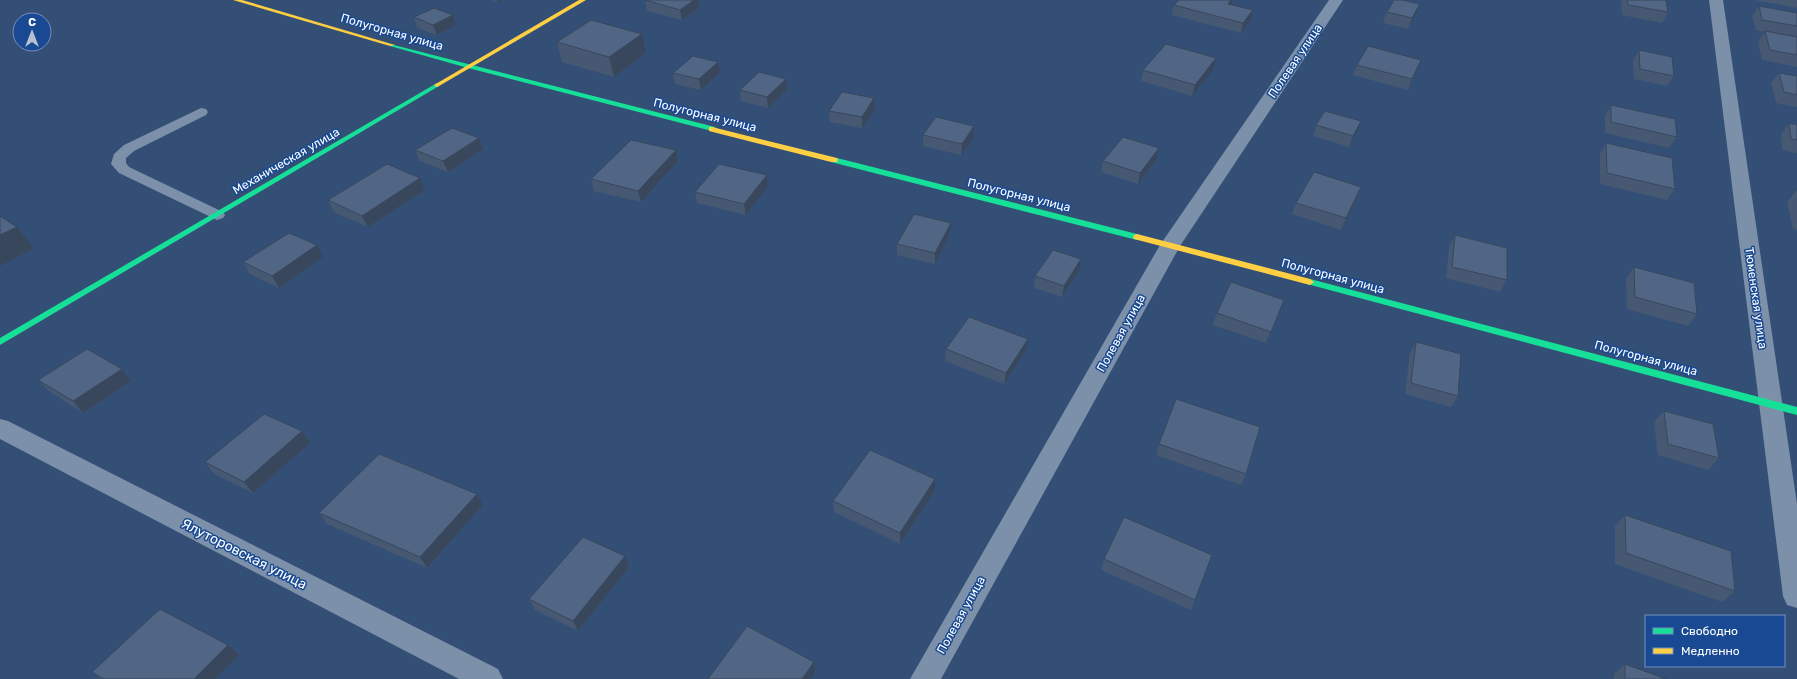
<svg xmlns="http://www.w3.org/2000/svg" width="1797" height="679" viewBox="0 0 1797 679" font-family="Rubik,sans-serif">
<rect width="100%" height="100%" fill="#344f76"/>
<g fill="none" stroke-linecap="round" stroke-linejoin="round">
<path fill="#7c90a9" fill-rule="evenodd" d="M201 108 206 109 208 112 206 115 134 151 126 158V163L129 167 223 212 225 215 223 218 217 220 119 173 111 164 114 154 124 145Z"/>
<g fill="#7c90a9" fill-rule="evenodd">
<path d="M1329 0H1343L1180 246 941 679H910L1160 245Z"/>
<path d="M1709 0H1723L1797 504V608L1787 605 1783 596Z"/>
<path d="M0 419 8 421 498 669 503 679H459L0 439Z"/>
</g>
<g fill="#16e098" fill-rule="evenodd">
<path d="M390 44 715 127 716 129 712 131 468 68 390 46Z"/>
<path d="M437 83 439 84V86L0 345V338Z"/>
<path d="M831 158H837L1137 234 1141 237 1137 240 831 162Z"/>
<path d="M1310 279 1797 407V415L1307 284 1306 282 1307 280Z"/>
</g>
<g fill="#ffcf43" fill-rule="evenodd">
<path d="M233 0H242L395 45 390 46Z"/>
<path d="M579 0H586L439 86 437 87 434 85Z"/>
<path d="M709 127H712L837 158 838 160 837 162H831L709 131Z"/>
<path d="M1137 234 1310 279 1314 282 1310 285 1134 239 1133 237 1134 235Z"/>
</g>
</g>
<g fill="#465872">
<path d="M491 0H502L498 2Z"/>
<path d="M645 0H698L699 8 682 20 647 11Z"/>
<path d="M1179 0H1233L1232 4 1251 20 1241 33 1172 15 1174 5Z"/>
<path d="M1623 0H1666L1668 12 1662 23 1622 15 1621 3Z"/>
<path d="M1754 0H1797V8Z"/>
<path d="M1759 6 1797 13V67L1762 60 1758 42 1765 32 1756 30 1752 16Z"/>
<path d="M1387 12 1416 14 1408 29 1383 23Z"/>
<path d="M453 15 456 25 437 35 417 28 414 17Z"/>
<path d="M557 42 646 53 614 77 562 62Z"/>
<path d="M1639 50 1674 76 1667 86 1634 79 1633 61Z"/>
<path d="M1216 58 1214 69 1192 96 1141 81 1143 70Z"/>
<path d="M1357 65 1417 71 1408 90 1353 75Z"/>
<path d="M720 72 701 90 675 84 673 73Z"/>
<path d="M1779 73 1797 76V107L1776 103 1771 83Z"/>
<path d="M740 90H787L768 108 741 101Z"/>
<path d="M1611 105 1677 137 1669 148 1605 133V116Z"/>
<path d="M875 109 862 128 830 122 829 111Z"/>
<path d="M1789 123 1797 125V153L1782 150 1781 134Z"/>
<path d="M1316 125 1357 132 1349 147 1313 136Z"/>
<path d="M923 135 974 137 961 155 923 146Z"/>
<path d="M1606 143 1675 189 1667 200 1600 184V154Z"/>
<path d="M1159 148 1157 159 1138 184 1101 172 1103 161Z"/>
<path d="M483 149 448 172 420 161 415 150Z"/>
<path d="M676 150 678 161 641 202 594 191 591 179Z"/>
<path d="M767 175 768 186 746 215 697 203 695 192Z"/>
<path d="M1361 187 1357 198 1341 230 1292 214 1296 203Z"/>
<path d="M425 190 368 227 334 212 328 200Z"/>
<path d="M1796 191H1797V230L1793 229 1787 202Z"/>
<path d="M950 234 935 264 897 255V244Z"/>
<path d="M1455 235 1507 280 1500 292 1446 278 1449 247Z"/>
<path d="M323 257 279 288 250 274 243 262Z"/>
<path d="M1634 267 1697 314 1688 326 1627 309 1626 279Z"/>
<path d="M1079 271 1062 297 1034 288 1035 276Z"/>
<path d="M1284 300 1266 343 1213 325 1217 313Z"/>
<path d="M1416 342 1458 396 1451 407 1405 394 1410 353Z"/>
<path d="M946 349 1026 350 1004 384 945 361Z"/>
<path d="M122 369 131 381 83 413 49 391 38 380Z"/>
<path d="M1664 411 1719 458 1708 470 1658 455 1654 422Z"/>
<path d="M310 443 253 493 214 474 205 462Z"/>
<path d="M1159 444 1246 474 1241 485 1156 455Z"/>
<path d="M935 479V490L900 544 834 512 833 501Z"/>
<path d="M477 494 483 505 427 568 327 524 319 513Z"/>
<path d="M1625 515 1735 591 1722 602 1615 564V526Z"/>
<path d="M625 556 629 567 578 631 535 610 529 599Z"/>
<path d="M1104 559 1195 600 1191 610 1101 570Z"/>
<path d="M239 655 215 679H101L92 672Z"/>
<path d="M1625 664 1666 679H1614V674Z"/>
</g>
<g fill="#39475d">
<path d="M497 0H502L498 2Z"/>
<path d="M694 0H698L699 8 682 20 680 10Z"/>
<path d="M1231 0H1233L1231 8 1228 4Z"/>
<path d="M1420 4 1416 14 1408 29 1412 18Z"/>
<path d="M1253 10 1251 20 1241 33 1243 23Z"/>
<path d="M453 15 456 25 437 35 433 25Z"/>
<path d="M642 34 646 53 614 77 609 57Z"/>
<path d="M1216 58 1214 69 1192 96 1195 85Z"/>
<path d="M1421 60 1417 71 1408 90 1412 79Z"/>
<path d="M718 62 720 72 701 90 699 79Z"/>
<path d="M786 79 787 90 768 108 767 97Z"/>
<path d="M874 98 875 109 862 128V117Z"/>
<path d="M1361 121 1357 132 1349 147 1353 136Z"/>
<path d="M974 126V137L961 155 962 144Z"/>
<path d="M479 138 483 149 448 172 443 161Z"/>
<path d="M1159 148 1157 159 1138 184 1140 173Z"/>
<path d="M676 150 678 161 641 202 638 191Z"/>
<path d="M767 175 768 186 746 215 744 204Z"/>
<path d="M420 178 425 190 368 227 362 216Z"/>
<path d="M1361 187 1357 198 1341 230 1346 218Z"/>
<path d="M951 223 950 234 935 264V253Z"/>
<path d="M17 227 34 248 0 266V235Z"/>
<path d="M317 245 323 257 279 288 272 276Z"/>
<path d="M1081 259 1079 271 1062 297 1064 286Z"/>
<path d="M1284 300 1279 311 1266 343 1271 332Z"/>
<path d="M1028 339 1026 350 1004 384 1006 373Z"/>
<path d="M122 369 131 381 83 413 73 401Z"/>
<path d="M302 431 310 443 253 493 244 482Z"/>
<path d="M935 479V490L900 544V533Z"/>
<path d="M477 494 483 505 427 568 420 557Z"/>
<path d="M625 556 629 567 578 631 573 621Z"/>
<path d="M228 645 239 655 215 679H194Z"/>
<path d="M814 662 815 672 811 679H802Z"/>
</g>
<g fill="#516685" stroke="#39475d">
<path d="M645 0H694L680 10Z"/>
<path d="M1179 0H1231L1228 4 1253 10 1243 23 1174 5Z"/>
<path d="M1394 0H1402L1420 4 1412 18 1387 12Z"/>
<path d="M1627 0H1666L1668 12 1628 5Z"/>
<path d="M1759 6 1797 13V26L1762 20Z"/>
<path d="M434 8 453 15 433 25 414 17Z"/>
<path d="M591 20 642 34 609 57 557 42Z"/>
<path d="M1765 31 1797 37V55L1770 50Z"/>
<path d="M1166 44 1216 58 1195 85 1143 70Z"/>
<path d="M1368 46 1421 60 1412 79 1357 65Z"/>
<path d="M1639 50 1672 57 1674 76 1640 69Z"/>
<path d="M693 56 718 62 699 79 673 73Z"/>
<path d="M759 72 786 79 767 97 740 90Z"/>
<path d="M1779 73 1797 76V95L1784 92Z"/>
<path d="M842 92 874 98 862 117 829 111Z"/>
<path d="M1611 105 1675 119 1677 137 1611 122Z"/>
<path d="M1325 111 1361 121 1353 136 1316 125Z"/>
<path d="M936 117 974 126 962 144 923 135Z"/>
<path d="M1789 123 1797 125V140L1791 139Z"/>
<path d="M452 128 479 138 443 161 415 150Z"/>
<path d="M1123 137 1159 148 1140 173 1103 161Z"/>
<path d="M631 140 676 150 638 191 591 179Z"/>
<path d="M1606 143 1672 158 1675 189 1607 173Z"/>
<path d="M387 164 420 178 362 216 328 200Z"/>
<path d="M719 164 767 175 744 204 695 192Z"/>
<path d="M1314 172 1361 187 1346 218 1296 203Z"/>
<path d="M914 214 951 223 935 253 897 244Z"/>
<path d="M0 216 17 227 0 235Z"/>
<path d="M289 233 317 245 272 276 243 262Z"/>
<path d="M1455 235 1507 248V280L1452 267Z"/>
<path d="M1053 250 1081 259 1064 286 1035 276Z"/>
<path d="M1634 267 1694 283 1697 314 1635 297Z"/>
<path d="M1231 282 1284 300 1271 332 1217 313Z"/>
<path d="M969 317 1028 339 1006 373 946 349Z"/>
<path d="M1416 342 1461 354 1458 396 1411 383Z"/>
<path d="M87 349 122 369 73 401 38 380Z"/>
<path d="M1176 399 1260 427 1246 474 1159 444Z"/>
<path d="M1664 411 1713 424 1719 458 1668 444Z"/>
<path d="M264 414 302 431 244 482 205 462Z"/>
<path d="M870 450 935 479 900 533 833 501Z"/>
<path d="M379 454 477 494 420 557 319 513Z"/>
<path d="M1625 515 1731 551 1735 591 1626 553Z"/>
<path d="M1124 517 1212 555 1195 600 1104 559Z"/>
<path d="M583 537 625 556 573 621 529 599Z"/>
<path d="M160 609 228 645 194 679H104L92 672Z"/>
<path d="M747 626 814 662 802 679H708Z"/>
<path d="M1625 664 1666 679H1625Z"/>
</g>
<g text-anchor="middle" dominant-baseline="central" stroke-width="3" stroke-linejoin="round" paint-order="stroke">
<g font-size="12" fill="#fff" stroke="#184992">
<text transform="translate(392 32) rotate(16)">Полугорная улица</text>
<text transform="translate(1295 61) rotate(-56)">Полевая улица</text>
<text transform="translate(705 115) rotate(14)">Полугорная улица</text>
<text transform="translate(286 161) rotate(-30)">Механическая улица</text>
<text transform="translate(1019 195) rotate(14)">Полугорная улица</text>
<text transform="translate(1333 276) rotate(15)">Полугорная улица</text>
<text transform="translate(1756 298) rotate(82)">Тюменская улица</text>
<text transform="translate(1121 333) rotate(-61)">Полевая улица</text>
<text transform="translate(1646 358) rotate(15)">Полугорная улица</text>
<text transform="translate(961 615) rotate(-61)">Полевая улица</text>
</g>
<g font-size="14" fill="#fff" stroke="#184992">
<text transform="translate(244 554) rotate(27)">Ялуторовская улица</text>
</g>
</g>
<rect x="1645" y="615" width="140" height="52" fill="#184992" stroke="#7492be"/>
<rect x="1653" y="628" width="20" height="6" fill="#16e098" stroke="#7492be"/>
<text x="1681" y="635" font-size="12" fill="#ffffff">Свободно</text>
<rect x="1653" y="648" width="20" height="6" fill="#ffcf43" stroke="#7492be"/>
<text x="1681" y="655" font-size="12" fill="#ffffff">Медленно</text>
<g transform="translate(32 32)"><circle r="19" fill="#184992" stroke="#7492be"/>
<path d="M0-3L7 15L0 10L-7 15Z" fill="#b8c1cf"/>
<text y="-6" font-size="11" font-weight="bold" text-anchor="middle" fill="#ffffff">С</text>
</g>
</svg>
